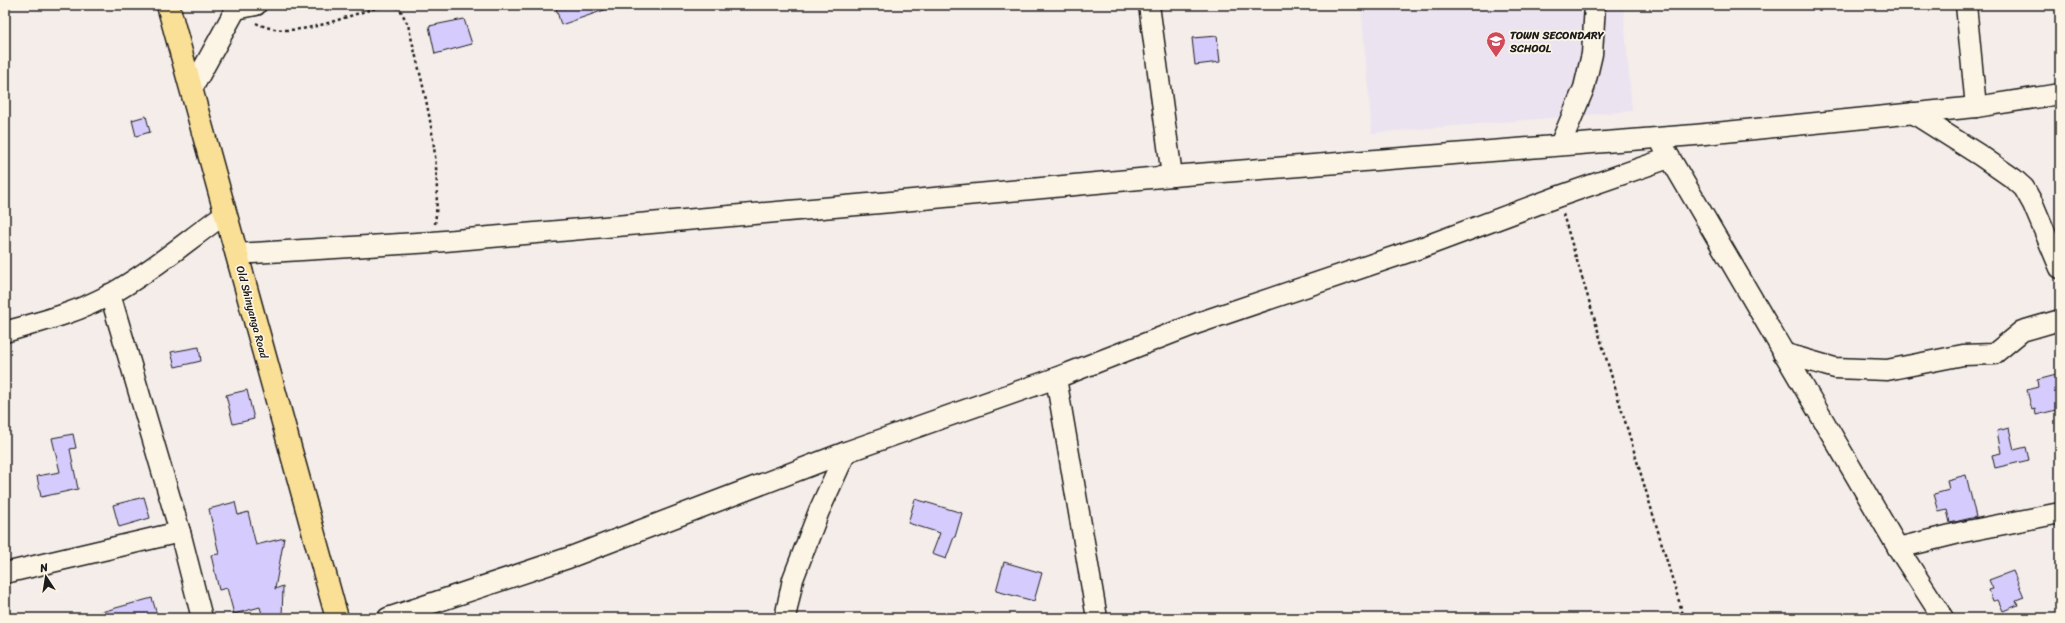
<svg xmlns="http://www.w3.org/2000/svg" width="2065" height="623" viewBox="0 0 2065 623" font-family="Sriracha,sans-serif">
<rect width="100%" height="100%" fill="#f4edea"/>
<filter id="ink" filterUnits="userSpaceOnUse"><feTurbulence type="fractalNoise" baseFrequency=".025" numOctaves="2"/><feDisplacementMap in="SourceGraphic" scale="8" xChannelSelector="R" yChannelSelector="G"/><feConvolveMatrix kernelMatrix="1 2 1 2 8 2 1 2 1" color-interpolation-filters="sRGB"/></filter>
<g filter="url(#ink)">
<path fill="#ebe3f0" d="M1361 5H1623L1632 111 1372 133Z"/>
<g fill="#d5cbfd" stroke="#1c1c1c">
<path d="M565 5H613V7L561 25 556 8H566Z"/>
<path d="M464 19 472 44 435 54 429 26Z"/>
<path d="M1217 36 1220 62 1195 65 1192 38Z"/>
<path d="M146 116 150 132 136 136 132 120Z"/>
<path d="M199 347 201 361 175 367 171 352Z"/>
<path d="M2060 374V409L2036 415 2035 409 2032 410 2027 390 2038 387 2037 380Z"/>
<path d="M247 390 254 419 233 424 226 395Z"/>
<path d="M2009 428 2014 450 2026 447 2029 460 1995 468 1992 455 2001 453 1997 431Z"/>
<path d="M73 434 76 448 70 449 78 489 41 497 37 476 60 472 52 438Z"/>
<path d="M1966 475 1976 517 1950 523 1947 510 1939 512 1934 494 1949 490 1947 480Z"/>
<path d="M144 497 150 518 119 527 113 505Z"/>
<path d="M915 499 962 513 955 537H954L946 559 932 554 940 533 908 523Z"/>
<path d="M235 502 238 515 248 512 256 545 284 538 275 589 283 586 282 618H263L260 607 234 614 227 588 219 590 211 555 219 554 209 509Z"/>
<path d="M1004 562 1042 573 1034 601 996 591Z"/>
<path d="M2013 571 2024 597 2016 600 2018 605 2003 611 1998 600 1993 601 1989 590 1993 589 1989 580Z"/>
<path d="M152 598 158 618H95L94 614Z"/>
</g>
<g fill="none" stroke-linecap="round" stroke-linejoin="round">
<defs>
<g id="minor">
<path d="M1149 5 1172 176"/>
<path d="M1966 5 1976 107"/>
<path d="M236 9 256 5"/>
<path d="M192 89 238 5"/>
<path d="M1913 113 1981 156 2014 179 2024 188 2033 204 2060 268"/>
<path d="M1560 145 1584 88 1592 54 1595 5"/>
<path d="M1663 146 1898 548 1943 618"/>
<path d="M236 254 433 242 891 202 1172 176 1695 135 1976 107 2060 94"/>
<path d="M110 294 180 532 202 618"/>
<path d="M5 332C40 322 79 312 111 294 152 271 188 240 226 213"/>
<path d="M1783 353 1835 368 1887 370 1963 355 1994 354 2022 331 2060 320"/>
<path d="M1056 378 1097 618"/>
<path d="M1898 548 1963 532 2060 513"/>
<path d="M5 573 180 532"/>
<path d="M388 618 568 558 846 452 1056 378 1198 323 1423 247 1557 197 1669 158"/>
<path d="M785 618 793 579 819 511 846 452"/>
</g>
<path id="major" d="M168 5 337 618"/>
</defs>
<use href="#minor" stroke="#1c1c1c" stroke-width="23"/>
<use href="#major" stroke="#1c1c1c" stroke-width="25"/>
<g stroke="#1c1c1c" stroke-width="2.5" stroke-dasharray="3 3" stroke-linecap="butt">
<path d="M256 23C296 43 345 14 385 6H394L400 9 408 25C424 89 443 157 435 224"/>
<path d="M1563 214 1684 618"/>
</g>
<use href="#minor" stroke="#fcf5e5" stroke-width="20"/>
<use href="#major" stroke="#fadf96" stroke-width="22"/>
</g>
</g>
<defs>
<symbol id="school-pin" viewBox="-11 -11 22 30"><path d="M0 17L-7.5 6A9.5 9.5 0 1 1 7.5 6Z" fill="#d1495b" stroke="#fcf5e5"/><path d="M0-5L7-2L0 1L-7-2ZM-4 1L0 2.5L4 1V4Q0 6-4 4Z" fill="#fff"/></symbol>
</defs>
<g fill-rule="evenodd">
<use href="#school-pin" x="1485" y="30" width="22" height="30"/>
</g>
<g text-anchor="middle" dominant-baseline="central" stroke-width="3.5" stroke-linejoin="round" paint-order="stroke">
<g font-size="11" font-weight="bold" fill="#1c1c1c" stroke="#fcf5e5" text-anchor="start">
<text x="1510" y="35">TOWN SECONDARY<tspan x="1510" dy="13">SCHOOL</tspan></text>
</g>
<g font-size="11" fill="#1c1c1c" stroke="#fcf5e5">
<text transform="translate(252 312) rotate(75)">Old Shinyanga Road</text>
</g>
</g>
<rect width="2065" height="623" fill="none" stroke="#fcf5e5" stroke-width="20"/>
<rect x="10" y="10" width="2045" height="603" fill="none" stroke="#1c1c1c" stroke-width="1.5" filter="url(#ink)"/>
<g transform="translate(46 577) rotate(348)" stroke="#fcf5e5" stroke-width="3" paint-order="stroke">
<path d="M0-3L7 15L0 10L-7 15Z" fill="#1c1c1c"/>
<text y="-6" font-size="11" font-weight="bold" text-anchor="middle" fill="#1c1c1c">N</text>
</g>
</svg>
